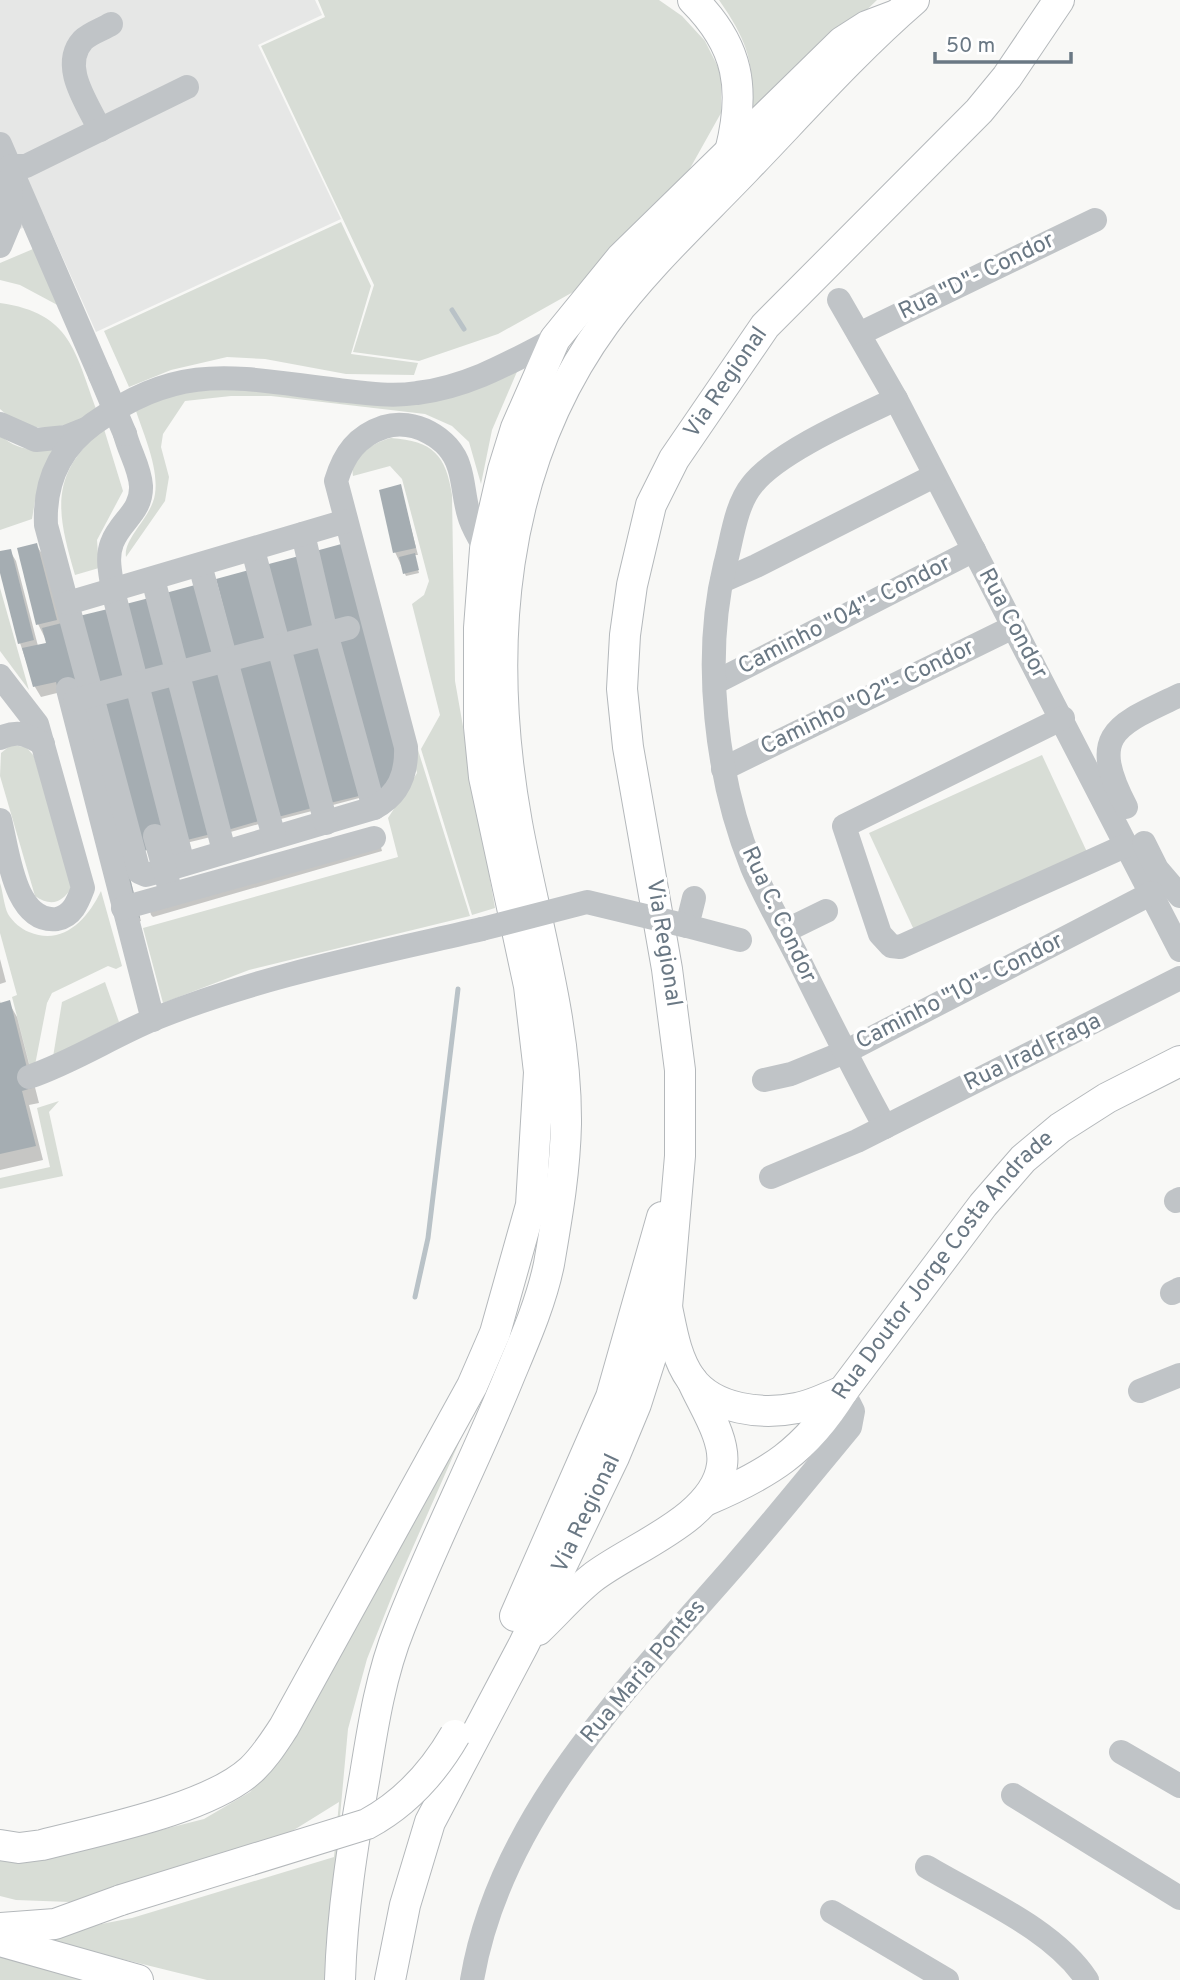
<svg xmlns="http://www.w3.org/2000/svg" width="1180" height="1980" viewBox="0 0 1180 1980" font-family="Overpass,sans-serif">
<rect width="100%" height="100%" fill="#f8f8f6"/>
<path fill="#e6e7e6" d="M0 0H315L322 15 258 45 341 219 96 332 45 218 0 238Z"/>
<g fill="#d8ddd6">
<path d="M318 0H659L682 16 705 41 721 73V113L688 172 582 287 498 334 419 361 353 352 374 285 261 46 325 17Z"/>
<path d="M719 0H877L752 120C754 65 751 46 719 0Z"/>
<path d="M341 222 371 286 351 354 418 363 414 375 346 374 265 359 227 357 171 370 129 387 104 331Z"/>
<path d="M33 249 63 308 20 285 0 280V263Z"/>
<path d="M0 303C72 313 75 353 97 411 65 430 29 437 0 409Z"/>
<path d="M519 367 492 430 481 484 469 442 452 426 425 414 271 396H231L185 401 163 434 161 447 169 477 165 501 126 557C123 538 152 517 155 494 159 467 143 433 135 408L203 385 371 402Z"/>
<path d="M104 429 123 491 97 540 99 568 75 575C57 513 48 474 104 429Z"/>
<path d="M0 435C19 452 35 451 60 446L35 501 32 519 0 530Z"/>
<path d="M391 438C433 441 446 455 452 495L455 681 495 908 472 915 421 749 440 715 412 604 424 595 429 581 402 479 390 466 353 476C349 456 375 442 391 438Z"/>
<path d="M0 588 29 690 0 651Z"/>
<path d="M11 745 26 747 34 756 72 887C62 903 51 907 35 896L0 776 1 753Z"/>
<path d="M418 750 470 916 249 970 163 1003 143 928 398 857 388 818 417 773 412 753Z"/>
<path d="M1042 755 1087 852 914 930 869 833Z"/>
<path d="M0 883C3 892 4 906 8 914 13 922 21 929 29 932 63 946 87 920 101 891L122 966 116 969 108 966 52 993 47 1003 35 1065 30 1067 12 997 17 995 0 933Z"/>
<path d="M105 982 119 1022 53 1057 62 1002Z"/>
<path d="M59 1101 49 1112 63 1176 0 1189V1178L50 1167 37 1108Z"/>
<path d="M491 1370 398 1581 367 1659 348 1729 325 1980H207L45 1940 76 1929 132 1918 334 1857 339 1802 281 1838 102 1895 70 1902 16 1900 0 1896V1861L43 1860 204 1819 250 1792 273 1765Z"/>
<path d="M0 1953 85 1980H0Z"/>
</g>
<g fill="#0003">
<path d="M400 486 418 555H414L419 573 406 576 395 552Z"/>
<path d="M36 545 43 555 82 688 141 921 121 927 61 692 41 697 35 687 20 643 0 566V553L10 551 16 561 38 646 48 644 38 624Z"/>
<path d="M267 567 363 797 333 805Z"/>
<path d="M218 580 312 811 281 819Z"/>
<path d="M164 595 259 824 227 833Z"/>
<path d="M124 607 215 836 186 843Z"/>
<path d="M376 829 382 851 153 917 151 915 145 893Z"/>
<path d="M0 959 6 982 0 984Z"/>
<path d="M0 1001 1 1005 9 1003 17 1017 39 1103 29 1105 43 1160 0 1170Z"/>
</g>
<g fill="none" stroke-linecap="round" stroke-linejoin="round">
<g stroke="#b9c2c7" stroke-width="5">
<path d="M452 310 464 329"/>
<path d="M415 1297 428 1238 458 989"/>
</g>
</g>
<g fill="#a5adb2">
<path d="M401 484 416 548 393 553 379 490Z"/>
<path d="M37 543 57 620 36 625 17 548Z"/>
<path d="M345 543 409 783 375 792 312 552Z"/>
<path d="M11 549 34 640 18 644 0 573V551Z"/>
<path d="M415 553 419 570 403 574 399 557Z"/>
<path d="M299 556 363 795 330 803 265 565Z"/>
<path d="M249 570 312 808 278 817 216 579Z"/>
<path d="M195 585 259 821 224 831 162 594Z"/>
<path d="M153 597 215 833 183 841 122 605Z"/>
<path d="M112 608 174 843 140 852 79 616Z"/>
<path d="M66 622 140 918 118 925 56 682 33 687 22 648 46 643 42 628Z"/>
<path d="M10 1000 32 1088 22 1091 36 1146 0 1154V1003Z"/>
</g>
<g fill="none" stroke-linecap="round" stroke-linejoin="round">
<defs>
<g id="major">
<path d="M693 0C739 46 746 89 730 152"/>
<path d="M667 1307C672 1331 676 1358 691 1379 714 1410 762 1415 797 1408 812 1405 828 1397 843 1391"/>
<path id="s1" d="M705 1501C769 1474 806 1451 843 1391L983 1205 1023 1159 1060 1128 1107 1098 1180 1061"/>
<path d="M515 1616 611 1397 662 1217"/>
<path d="M538 1630C556 1613 573 1593 592 1578 630 1548 715 1519 722 1465 726 1438 702 1404 692 1380"/>
<path d="M0 1845 19 1848 42 1845C100 1830 208 1809 251 1770 265 1757 274 1742 284 1727L472 1386 495 1333 531 1205 539 1072 529 986 484 777 479 727V628L485 549 503 470 516 428 555 339 621 258 842 42 867 26 896 15"/>
<path d="M0 1928 55 1924 121 1900"/>
<path d="M0 1941 138 1980"/>
<path d="M340 1980C342 1911 353 1843 365 1775 373 1725 381 1674 400 1627 433 1542 475 1461 509 1377 524 1341 541 1303 549 1264 557 1217 565 1172 566 1124 567 1022 535 922 517 823 486 651 499 468 605 323 646 267 697 220 745 170 800 113 854 52 914 0"/>
<path id="s2" d="M390 1980 405 1905 430 1822 524 1644 614 1457 636 1404 667 1307 680 1156V1070L667 969 628 747 622 689 625 635 632 585 651 505 674 459 765 326 979 111 1007 77 1059 0"/>
</g>
</defs>
<use href="#major" stroke="#b4b8bb" stroke-width="32"/>
<g stroke="#c0c4c7" stroke-width="24">
<path d="M100 130C88 104 59 66 83 40 90 33 103 29 111 24"/>
<path d="M0 144 100 375"/>
<path d="M11 166H26L187 87"/>
<path d="M0 246 10 222 11 177"/>
<path d="M839 300 896 399 1180 950"/>
<path d="M859 334 1095 220"/>
<path d="M0 424 36 440 66 437 86 429"/>
<path d="M125 434C129 451 140 468 141 486 142 512 120 521 112 543 106 558 111 575 113 591L183 864"/>
<path d="M303 534 326 633 374 808"/>
<path d="M485 549C480 538 472 527 469 515 464 499 464 482 459 467 450 437 413 418 384 427 357 436 344 454 336 481L406 747C407 774 399 795 374 808L165 870 146 875 139 872 46 525C44 483 59 449 93 424 184 360 235 378 338 390 364 393 391 397 417 393 468 387 511 362 555 339"/>
<path d="M253 550 326 823"/>
<path d="M200 565 274 837"/>
<path d="M153 579 224 851"/>
<path d="M722 581 756 566 934 476"/>
<path d="M68 603 346 521"/>
<path d="M0 676 37 724 83 888C78 901 73 916 57 919 14 924 8 850 0 820"/>
<path d="M716 682 974 550"/>
<path d="M68 689 153 1020"/>
<path d="M75 700 348 628"/>
<path d="M1063 718 844 826 880 934 891 946 900 947 1127 845"/>
<path d="M0 738C18 730 27 734 43 744"/>
<path d="M723 769 1013 627"/>
<path d="M1126 807C1087 733 1117 725 1180 695"/>
<path d="M155 836 169 886"/>
<path d="M1144 843 1157 869 1180 896"/>
<path d="M694 898 687 926 740 940"/>
<path d="M123 908 374 838"/>
<path d="M785 931 826 911"/>
<path d="M29 1077C73 1062 111 1037 154 1019 260 976 371 955 482 929"/>
<path d="M764 1080 791 1074 845 1052 1152 893"/>
<path d="M885 1127C855 1072 827 1017 800 962 784 930 766 900 752 867 716 778 702 659 725 565 732 540 735 506 752 485 777 452 858 417 896 399"/>
<path d="M771 1177 857 1141 1180 978"/>
<path d="M1176 1201 1180 1199"/>
<path d="M1172 1293 1180 1289"/>
<path d="M1140 1391 1180 1375"/>
<path d="M1121 1752 1180 1786"/>
<path d="M1013 1795 1180 1898"/>
<path d="M927 1867C979 1898 1054 1929 1087 1980"/>
<path d="M832 1912 947 1980"/>
<path d="M472 1980C500 1814 629 1687 735 1565 774 1520 812 1473 850 1427L853 1411 843 1391"/>
</g>
<use href="#major" stroke="#fff" stroke-width="30"/>
<defs>
<path id="major-bridge" d="M121 1900 367 1824C406 1803 433 1773 455 1735"/>
</defs>
<use href="#major-bridge" stroke="#b4b8bb" stroke-width="32" stroke-linecap="butt"/>
<g stroke="#c0c4c7" stroke-width="24">
<path d="M100 375 125 434"/>
<path d="M482 929 587 902 687 926"/>
</g>
<use href="#major-bridge" stroke="#fff" stroke-width="30"/>
</g>
<g text-anchor="middle" dominant-baseline="central" stroke-width="7" stroke-linejoin="round" paint-order="stroke">
<g font-size="23" fill="#6a7884" stroke="#fff">
<text transform="translate(977 277) rotate(-26)">Rua "D"- Condor</text>
<text stroke="none"><textPath href="#s2" startOffset="1685">Via Regional</textPath></text>
<text transform="translate(845 616) rotate(-27)">Caminho "04"- Condor</text>
<text transform="translate(1012 624) rotate(62)">Rua Condor</text>
<text transform="translate(868 698) rotate(-26)">Caminho "02"- Condor</text>
<text transform="translate(778 915) rotate(65)">Rua C. Condor</text>
<text transform="translate(663 943) rotate(81)">Via Regional</text>
<text transform="translate(960 992) rotate(-27)">Caminho "10"- Condor</text>
<text transform="translate(1033 1053) rotate(-26)">Rua Irad Fraga</text>
<text stroke="none"><textPath href="#s1" startOffset="341">Rua Doutor Jorge Costa Andrade</textPath></text>
<text stroke="none"><textPath href="#s2" startOffset="509">Via Regional</textPath></text>
<text transform="translate(644 1672) rotate(-50)">Rua Maria Pontes</text>
</g>
</g>
<path d="M935 52v10h136v-10" fill="none" stroke="#6a7884" stroke-width="3.5"/>
<text x="946" y="52" font-size="21" fill="#6a7884" stroke="#ffffff" stroke-width="5" paint-order="stroke">50 m</text>
</svg>
